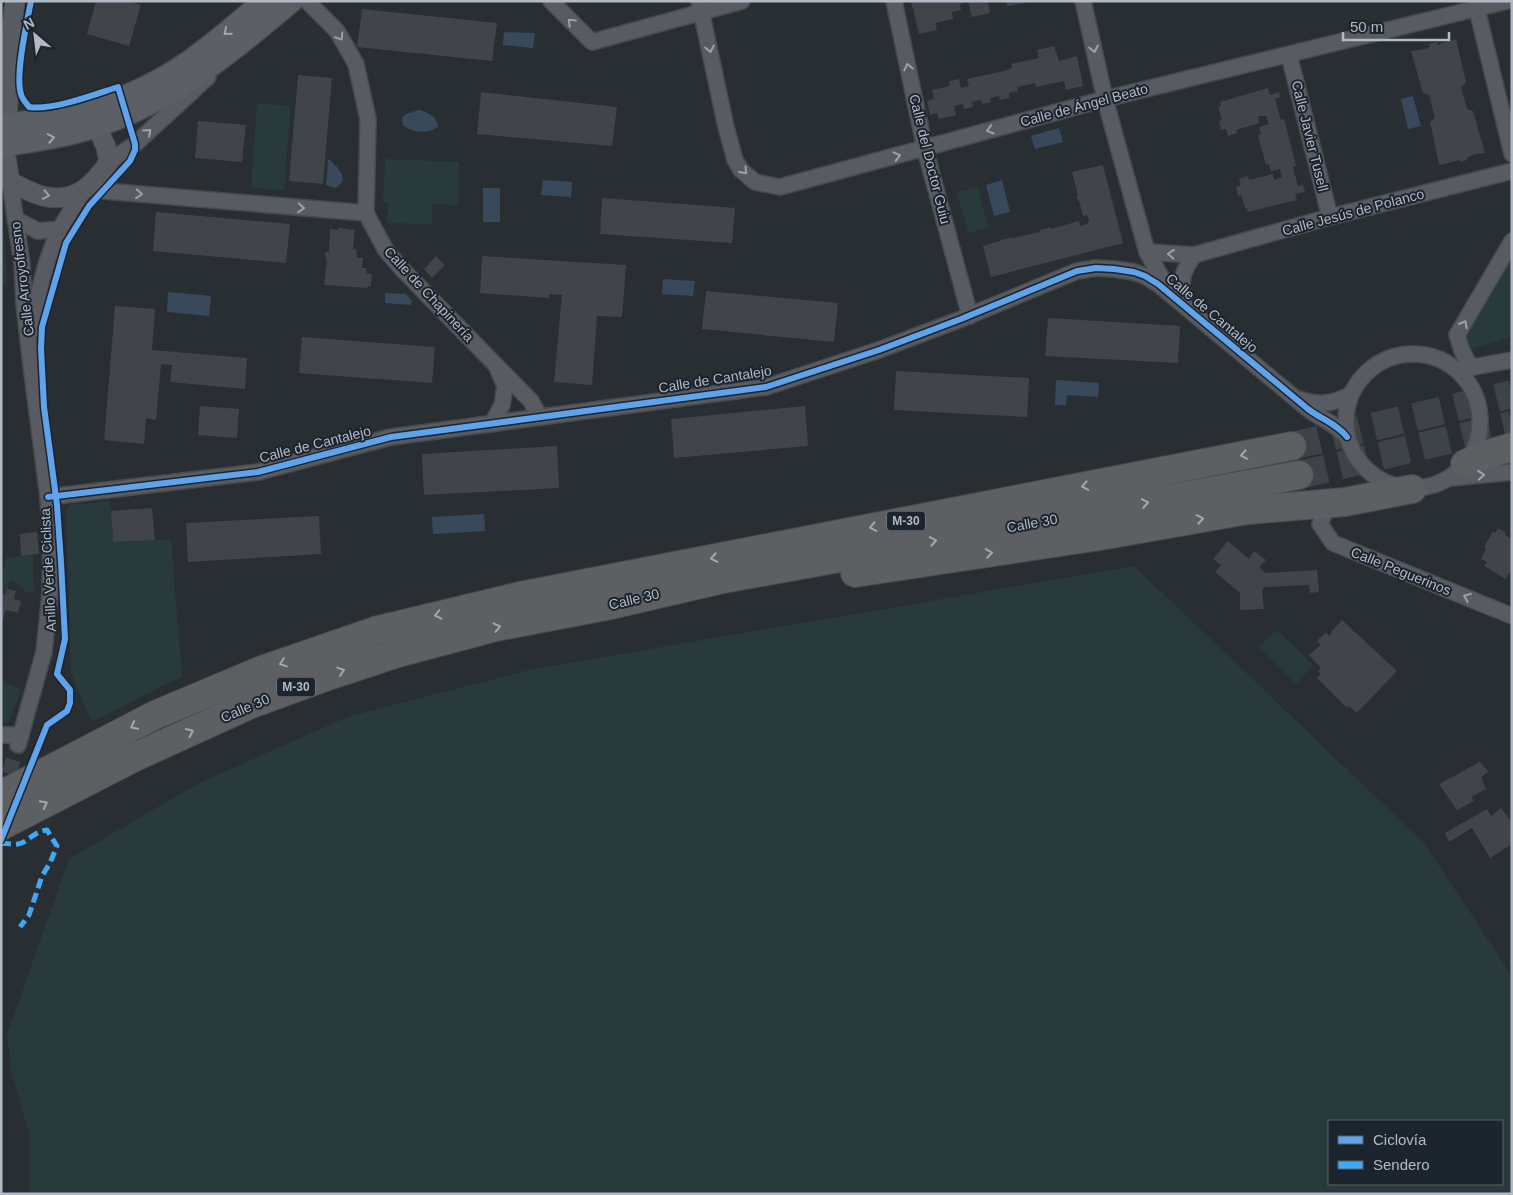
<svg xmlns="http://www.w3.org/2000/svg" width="1513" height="1195" viewBox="0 0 1513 1195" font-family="Helvetica,sans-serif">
<rect width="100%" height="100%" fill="#292e33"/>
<g fill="#293a3a" fill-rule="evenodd">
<path d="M257 103 291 106 284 190 251 188Z"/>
<path d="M385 159 459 162 458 205 432 204V224L387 223 388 203 383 202Z"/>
<path d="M978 187 988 228 968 233 957 192Z"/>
<path d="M1 189 7 283 1 285Z"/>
<path d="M1512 241V337L1467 350 1457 335Z"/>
<path d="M110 501 113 542 171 539 182 676 92 722 71 673 66 509 70 505Z"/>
<path d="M33 556 34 591C25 595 24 588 18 584 15 582 13 582 10 581L6 595 1 593V577L7 557Z"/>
<path d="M1134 566 1424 843 1512 976V1194H29V1132L12 1075 7 1035 69 859 197 784 347 717 533 669ZM1329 1121H1502V1184H1329Z"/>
<path d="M1277 630 1313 665 1296 684 1259 647Z"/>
<path d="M1 681 21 690 9 722H1Z"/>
</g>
<g fill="#38495c">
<path d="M504 32 535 33 533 48 503 45Z"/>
<path d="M1413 96 1421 126 1408 129 1401 99Z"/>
<path d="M419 110C427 112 438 117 438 127 427 134 413 133 403 125L402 118 406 114Z"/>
<path d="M1059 128 1063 142 1035 149 1031 136Z"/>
<path d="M328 160H330C339 169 351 180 335 188L326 185Z"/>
<path d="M543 180 572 182 571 197 541 195Z"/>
<path d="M1002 180 1010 212 994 216 986 185Z"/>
<rect x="483" y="188" width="17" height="34"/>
<path d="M663 279 695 281 693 296 662 294Z"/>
<path d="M168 292 211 296 209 316 167 312Z"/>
<path d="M385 293 406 294 412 301 411 305 385 303Z"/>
<path d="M1056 380 1099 383 1098 397 1067 395 1066 405H1055Z"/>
<path d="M484 514 485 531 433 534 432 517Z"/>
</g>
<g fill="#41454a">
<path d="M96 1H128L141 5 129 46 87 34Z"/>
<path d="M911 1H967V2L960 4 961 10 952 12 953 19 935 23 937 30 919 34Z"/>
<path d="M968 1H988L990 13 972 17Z"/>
<path d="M1006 1H1026V3L1007 6Z"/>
<path d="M362 9 497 23 492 61 357 47Z"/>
<path d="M1456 39 1466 82 1461 87 1467 109 1473 111 1485 153 1472 155 1467 158V160L1460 162 1459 160 1440 165 1438 160 1430 122 1435 118 1429 95 1423 93 1411 51 1425 49 1430 47 1429 44 1437 42V45Z"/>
<path d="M1054 46 1059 61 1077 56 1083 86 1066 90 1064 81 1036 87 1035 83 1017 87 1018 91 1009 93V98L1000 100 999 96 990 98 991 102 982 104 981 100 972 102 973 107 964 109 963 104 954 106 956 115 939 119 937 113 930 115 927 101 934 99 932 90 950 86 949 81 959 79 961 88 969 86 967 79 1004 71 1012 68 1011 64 1039 58 1037 50Z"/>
<path d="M298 75 332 78 323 184 289 181Z"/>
<path d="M1268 88 1270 95 1279 92 1280 97 1275 99 1281 120 1284 119 1295 161 1296 166 1293 167 1298 186 1303 185 1305 192 1295 194 1297 200 1248 212 1247 208H1245L1241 195 1238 196 1236 187 1241 185 1239 179 1248 176 1249 180 1273 174 1274 180 1282 177 1280 169 1271 171 1269 164 1266 165 1258 135 1261 134 1259 127 1269 124 1266 116H1258L1259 123 1236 130 1237 133 1228 136 1226 129 1221 130 1219 121 1222 120 1218 107 1221 106 1220 102Z"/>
<path d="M481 92 617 107 612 146 477 134Z"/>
<path d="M198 121 246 125 242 162 195 158Z"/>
<path d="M1103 165 1123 243 991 277 983 246 1012 237 1013 238 1040 232V230L1051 227V229L1079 221 1080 226 1087 224 1089 221 1087 215 1083 216 1079 201H1078L1076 196 1078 195 1072 172Z"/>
<path d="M602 198 735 208 732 243 600 234Z"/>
<path d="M156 212 290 224 286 263 153 251Z"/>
<path d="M338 228 355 230 353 249H356L357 258H363L362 268H367L366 273 372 274 371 286H368V288L324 285 327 261 325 255V252H329L330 229 338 230Z"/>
<path d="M436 256 445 265 432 278 424 269Z"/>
<path d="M482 256 626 265 622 317 597 316 592 385 554 382 562 295 549 294V298L480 293Z"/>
<path d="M706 291 838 303 834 342 702 329Z"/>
<path d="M115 306 155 309 152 350 247 358 245 389 170 382 172 365 161 364 156 420 146 418 144 444 104 440Z"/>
<path d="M1048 318 1180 326 1178 363 1045 356Z"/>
<path d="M302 337 435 347 432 383 299 373Z"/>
<path d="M896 371 1029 378 1027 417 894 410Z"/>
<path d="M200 406 239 409 237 438 198 435Z"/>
<path d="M805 406 808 446 674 458 671 419Z"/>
<path d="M557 446 559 488 424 495 422 454Z"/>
<path d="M152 508 155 540 113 542 111 511Z"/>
<path d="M319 516 321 554 188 562 186 523Z"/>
<path d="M1498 528 1506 533 1505 535 1512 539V569L1506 579 1484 566 1487 562 1481 559 1486 548 1484 547 1493 531 1495 533Z"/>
<path d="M37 532 39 554 21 556 20 534Z"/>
<path d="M1228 541 1249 559 1254 551 1266 560 1259 567 1265 573 1317 570 1319 592 1310 593 1309 585 1265 587 1262 590 1264 609 1240 610V593L1215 572 1221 565 1213 559Z"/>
<path d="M7 589 16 591 14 599 21 601 18 613 6 610 1 624V593L6 595Z"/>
<path d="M1342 620 1397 671 1357 713 1349 706 1347 708 1317 678 1321 674 1318 671 1321 668 1309 655 1321 645 1317 641 1326 632 1329 636 1332 633 1331 632Z"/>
<path d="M1480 762 1489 772 1481 777 1486 789 1471 797 1474 801 1457 810 1439 784Z"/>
<path d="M1501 808 1512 823V844L1490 858 1472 828 1449 842 1445 833 1487 809 1491 816Z"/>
</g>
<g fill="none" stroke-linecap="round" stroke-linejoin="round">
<path stroke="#3e4349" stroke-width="15" stroke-dasharray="15 8" stroke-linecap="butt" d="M2 796 18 745"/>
<g stroke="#3e4349" stroke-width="28" stroke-dasharray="28 14" stroke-linecap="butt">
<path d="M1292 446 1512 394"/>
<path d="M1299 475 1512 425"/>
</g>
<defs>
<g id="minor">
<path d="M307 1 337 31 356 64 368 119 366 213 385 249 402 269 531 401 540 417"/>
<path d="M551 1 592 42 742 1"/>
<path d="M699 1 726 127 735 160 741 170 755 182 780 187 1105 99 1507 1"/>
<path d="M894 1 925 149 970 316"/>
<path d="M1083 1 1105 99 1147 252 1168 289"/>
<path d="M1475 1 1512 154"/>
<path d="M1289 55 1330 217"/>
<path d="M109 162 135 144 208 77"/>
<path d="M98 178 104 191 366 213"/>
<path d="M10 182 22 264 24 304 31 365 48 497 51 539 50 594 44 652 18 745"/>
<path d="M15 219 38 231 60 229"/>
<path d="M1147 252 1194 255 1330 217 1512 171"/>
<path d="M1183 304C1181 281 1180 275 1194 255"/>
<path d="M32 330C38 296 44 261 60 229 67 216 76 203 84 190"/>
<circle cx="1413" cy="421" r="67"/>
<path d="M1471 368 1462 351 1457 335 1512 241"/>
<path d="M1462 369 1512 360"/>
<path d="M1299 399C1318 406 1333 404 1350 395"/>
<path d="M492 424 502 405 505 386 498 370"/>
<path d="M1451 478 1512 472"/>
<path d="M48 497 258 472 391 437 766 387 879 350 961 319 1077 271 1096 268 1114 269 1134 272 1145 276 1158 284 1308 409C1321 419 1337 424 1347 437"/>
<path d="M1330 502 1320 524 1333 543 1512 616"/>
<path d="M1 735H21"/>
</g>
<path id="tertiary" d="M15 1 12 27 8 79V104L4 145 10 182C22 187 34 195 47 197 77 202 94 184 109 162L106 147 91 114"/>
<g id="secondary">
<path d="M1 125C69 118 130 102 187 63 214 44 239 22 264 1"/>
<path d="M1 146C25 142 49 139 73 133 161 111 224 58 292 1"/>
</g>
<g id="motorway">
<path d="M1465 464 1485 455 1512 447"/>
<path d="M855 573 1100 536 1248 510 1345 502 1412 489"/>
<path d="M1 795 155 715 262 670 378 630 520 596 1292 446"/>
<path d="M1 826 135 757 249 705 328 676 398 653 496 627 611 605 723 579 1299 475"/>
</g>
</defs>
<use href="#minor" stroke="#464a4e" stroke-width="18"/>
<use href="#tertiary" stroke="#464a4e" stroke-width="21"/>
<use href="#secondary" stroke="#464a4e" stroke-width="24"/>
<use href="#motorway" stroke="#454a4f" stroke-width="30"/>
<use href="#minor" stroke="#585c62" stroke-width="15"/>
<use href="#tertiary" stroke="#585c62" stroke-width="19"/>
<use href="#secondary" stroke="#5c6066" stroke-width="21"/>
<use href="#motorway" stroke="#5d5f63" stroke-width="28"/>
<path stroke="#3fa9f5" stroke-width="5" stroke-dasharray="10 5" stroke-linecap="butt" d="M1 843C6 843 13 845 18 844 29 842 32 832 47 830L57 846 50 863 42 876 29 915 20 927"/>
<defs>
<g id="cycleway">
<path d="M48 497 258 472 391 437 766 387 879 350 961 319 1077 271 1096 268 1114 269 1134 272 1145 276 1158 284 1308 409C1321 419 1337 424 1347 437"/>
<path d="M1 840 47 725 67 711 70 703V690L57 674 65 639 61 562 57 505 44 407 41 349 42 327 66 243 89 206 130 161 135 150V144L118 87C96 94 52 111 29 107 26 103 22 99 21 94 15 75 27 22 31 1"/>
</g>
</defs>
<use href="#cycleway" stroke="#1c242e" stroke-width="9"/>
<use href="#cycleway" stroke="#60a3ed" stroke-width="6"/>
</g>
<defs><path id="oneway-chevron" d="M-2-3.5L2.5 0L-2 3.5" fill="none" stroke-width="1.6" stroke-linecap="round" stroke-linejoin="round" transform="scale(1.25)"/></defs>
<g stroke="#9ca2ac">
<use href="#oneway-chevron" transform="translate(571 22) rotate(-136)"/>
<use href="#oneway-chevron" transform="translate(340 37) rotate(57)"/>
<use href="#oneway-chevron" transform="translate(710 49) rotate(78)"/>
<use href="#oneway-chevron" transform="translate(1094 49) rotate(78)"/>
<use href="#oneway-chevron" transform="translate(908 67) rotate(-102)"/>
<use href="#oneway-chevron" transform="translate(990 130) rotate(164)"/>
<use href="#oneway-chevron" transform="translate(148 132) rotate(-42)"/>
<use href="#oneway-chevron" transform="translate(897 156) rotate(-15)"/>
<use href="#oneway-chevron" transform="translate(744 171) rotate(48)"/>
<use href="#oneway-chevron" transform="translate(139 194) rotate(5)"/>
<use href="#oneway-chevron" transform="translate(46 195) rotate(11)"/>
<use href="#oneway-chevron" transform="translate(301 208) rotate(5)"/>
<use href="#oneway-chevron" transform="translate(1171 254) rotate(-176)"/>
<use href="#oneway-chevron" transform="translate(1464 324) rotate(-60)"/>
<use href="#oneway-chevron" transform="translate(1481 475) rotate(-5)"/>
<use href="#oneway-chevron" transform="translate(1467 597) rotate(-158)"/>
</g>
<g stroke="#a1a8b2">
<use href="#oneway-chevron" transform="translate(227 32) rotate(140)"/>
<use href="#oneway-chevron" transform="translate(51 138) rotate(-11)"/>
</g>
<g stroke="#a1a8b1">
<use href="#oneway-chevron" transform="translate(1244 455) rotate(169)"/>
<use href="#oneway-chevron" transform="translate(1085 486) rotate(169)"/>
<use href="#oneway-chevron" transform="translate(1145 503) rotate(-10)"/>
<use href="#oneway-chevron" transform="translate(1200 519) rotate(-10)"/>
<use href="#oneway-chevron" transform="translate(873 527) rotate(169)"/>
<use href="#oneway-chevron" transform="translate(933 541) rotate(-10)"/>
<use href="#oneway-chevron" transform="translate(989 553) rotate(-9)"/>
<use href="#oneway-chevron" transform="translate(714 558) rotate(169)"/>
<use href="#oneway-chevron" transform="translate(438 615) rotate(167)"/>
<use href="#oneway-chevron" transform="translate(497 627) rotate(-13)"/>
<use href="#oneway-chevron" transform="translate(283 663) rotate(161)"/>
<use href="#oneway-chevron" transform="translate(341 671) rotate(-18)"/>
<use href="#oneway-chevron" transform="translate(134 726) rotate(153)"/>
<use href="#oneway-chevron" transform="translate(190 732) rotate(-25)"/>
<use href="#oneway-chevron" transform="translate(44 804) rotate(-27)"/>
</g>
<g text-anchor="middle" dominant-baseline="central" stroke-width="4" stroke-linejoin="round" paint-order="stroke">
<g fill="#1c242e" stroke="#858d98" stroke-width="1">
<rect x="887" y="511.5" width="38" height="19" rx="4"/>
<rect x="277" y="677.5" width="38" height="19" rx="4"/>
</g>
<g font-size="12" font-weight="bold" fill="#b2bac5">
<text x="906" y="521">M-30</text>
<text x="296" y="687">M-30</text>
</g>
<g font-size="14" fill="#b2bac5" stroke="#1c242e">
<text transform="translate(1084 105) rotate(-15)">Calle de Ángel Beato</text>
<text transform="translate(1310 136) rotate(76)">Calle Javier Tusell</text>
<text transform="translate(930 159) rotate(76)">Calle del Doctor Guiu</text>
<text transform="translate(1353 212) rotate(-15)">Calle Jesús de Polanco</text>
<text transform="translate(22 279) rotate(-97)">Calle Arroyofresno</text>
<text transform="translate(429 294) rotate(47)">Calle de Chapinería</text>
<text transform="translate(1212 313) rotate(40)">Calle de Cantalejo</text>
<text transform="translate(715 379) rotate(-9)">Calle de Cantalejo</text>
<text transform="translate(315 444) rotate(-14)">Calle de Cantalejo</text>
<text transform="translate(1032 523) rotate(-10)">Calle 30</text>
<text transform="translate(48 570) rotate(-93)">Anillo Verde Ciclista</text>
<text transform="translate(1401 571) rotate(22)">Calle Peguerinos</text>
<text transform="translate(634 599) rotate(-13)">Calle 30</text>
<text transform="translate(245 708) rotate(-23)">Calle 30</text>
</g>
</g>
<rect width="1513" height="1195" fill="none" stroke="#b2bac5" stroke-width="5"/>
<rect x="1328" y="1120" width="175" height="65" fill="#1c242e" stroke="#58606a"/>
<rect x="1338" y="1136" width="25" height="8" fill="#60a3ed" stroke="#58606a"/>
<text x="1373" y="1145" font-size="15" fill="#b2bac5">Ciclovía</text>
<rect x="1338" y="1161" width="25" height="8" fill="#3fa9f5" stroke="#58606a"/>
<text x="1373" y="1170" font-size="15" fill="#b2bac5">Sendero</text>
<g transform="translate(35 35) rotate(332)" stroke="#1c242e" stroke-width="4" paint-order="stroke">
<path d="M0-4L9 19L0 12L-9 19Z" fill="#b2bac5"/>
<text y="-8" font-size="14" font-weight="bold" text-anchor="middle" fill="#b2bac5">N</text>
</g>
<path d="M1343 32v8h106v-8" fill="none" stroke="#b2bac5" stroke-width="2.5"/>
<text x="1350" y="32" font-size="15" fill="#b2bac5" stroke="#1c242e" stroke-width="4" paint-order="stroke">50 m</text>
</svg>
